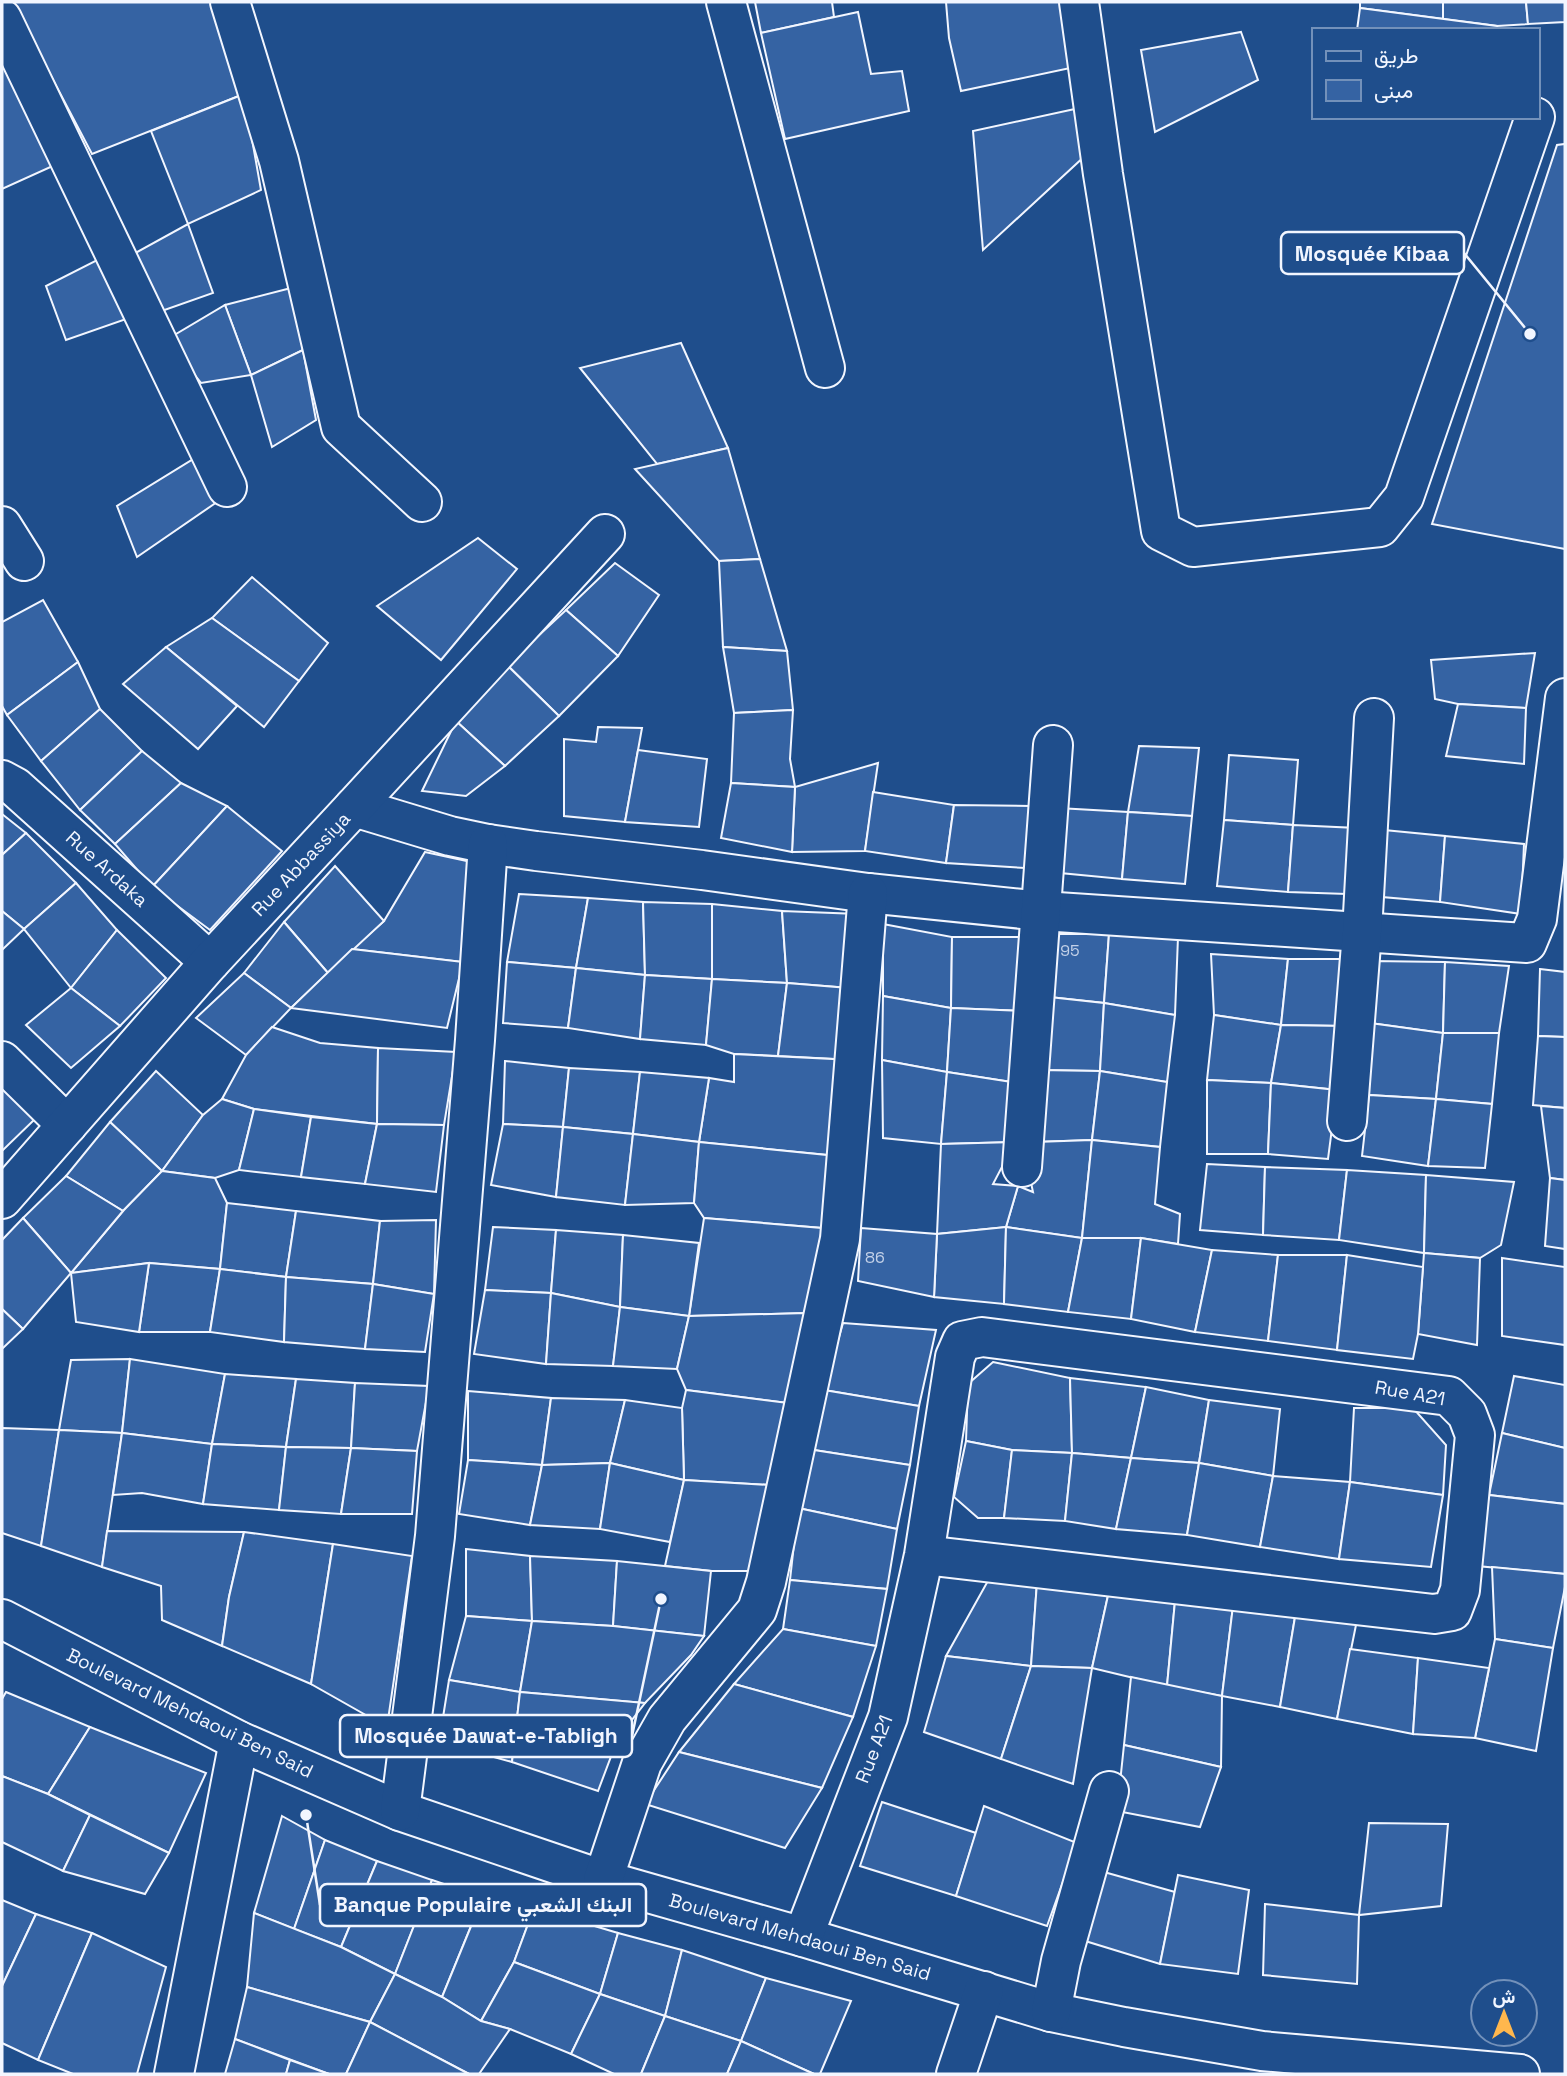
<svg xmlns="http://www.w3.org/2000/svg" width="1567" height="2076" viewBox="0 0 1567 2076" font-family="'Space Grotesk',Vazirmatn,sans-serif">
<rect width="100%" height="100%" fill="#1f4e8c"/>
<g fill="#3563a3" stroke="#f2f6ff" stroke-width="2">
<path d="M12 2H215L244 94 92 154Z"/>
<path d="M755 2H832L834 17 761 33Z"/>
<path d="M946 2H1064L1075 67 961 91 949 38Z"/>
<path d="M1360 2H1443V19L1360 8Z"/>
<path d="M1443 2H1526L1528 24 1497 26 1443 19Z"/>
<path d="M1526 2H1565V22L1528 24Z"/>
<path d="M1360 8 1497 26V30H1357Z"/>
<path d="M858 12 871 74 902 71 909 111 785 139 761 33Z"/>
<path d="M1241 32 1258 80 1155 132 1141 50Z"/>
<path d="M2 34 66 160 2 189Z"/>
<path d="M244 94 261 190 188 224 151 131Z"/>
<path d="M1084 107 1087 154 983 250 973 131Z"/>
<path d="M1565 144V549L1432 524 1557 145Z"/>
<path d="M188 224 213 293 156 313 130 256Z"/>
<path d="M105 256 132 317 66 340 46 286Z"/>
<path d="M291 288 303 350 251 375 225 305Z"/>
<path d="M225 305 251 375 201 383 166 340Z"/>
<path d="M681 343 728 448 657 464 580 368Z"/>
<path d="M303 350 316 420 272 447 251 375Z"/>
<path d="M728 448 760 559 719 561 635 469Z"/>
<path d="M195 458 217 502 137 557 117 506Z"/>
<path d="M478 538 517 569 441 660 377 606Z"/>
<path d="M760 559 787 651 723 647 719 561Z"/>
<path d="M615 563 659 595 618 656 566 610Z"/>
<path d="M252 577 328 643 299 681 212 618Z"/>
<path d="M43 600 78 662 7 715 2 706V622Z"/>
<path d="M566 610 618 656 559 716 507 665Z"/>
<path d="M212 618 299 681 264 727 166 647Z"/>
<path d="M166 647 237 706 198 749 123 684Z"/>
<path d="M723 647 787 651 793 710 734 713Z"/>
<path d="M1535 653 1526 708 1458 704 1435 699 1431 660Z"/>
<path d="M78 662 100 709 41 761 7 715Z"/>
<path d="M507 665 559 716 505 766 456 721Z"/>
<path d="M1458 704 1526 708 1524 764 1446 756Z"/>
<path d="M100 709 142 751 80 810 41 761Z"/>
<path d="M793 710 790 759 795 787 731 783 734 713Z"/>
<path d="M456 721 505 766 466 796 422 791Z"/>
<path d="M598 727 642 728 625 822 564 816V739L596 742Z"/>
<path d="M1139 746 1199 748 1192 816 1128 812Z"/>
<path d="M638 750 707 759 699 827 625 822Z"/>
<path d="M142 751 181 783 115 844 80 810Z"/>
<path d="M1229 755 1298 760 1293 825 1224 820Z"/>
<path d="M878 763 865 851 792 852 795 787Z"/>
<path d="M181 783 227 806 152 887 115 844Z"/>
<path d="M731 783 795 787 792 852 721 838Z"/>
<path d="M873 792 954 805 946 863 865 851Z"/>
<path d="M954 805 1031 806 1025 868 946 863Z"/>
<path d="M227 806 282 851 210 930 152 887Z"/>
<path d="M1058 808 1128 812 1122 879 1050 872Z"/>
<path d="M1128 812 1192 816 1185 884 1122 879Z"/>
<path d="M2 814 26 833 2 855Z"/>
<path d="M1224 820 1293 825 1288 892 1217 886Z"/>
<path d="M1293 825 1357 828 1347 894 1288 892Z"/>
<path d="M1384 830 1445 836 1440 902 1382 897Z"/>
<path d="M26 833 76 883 24 929 2 911V855Z"/>
<path d="M1445 836 1524 844 1521 914 1440 902Z"/>
<path d="M425 852 476 863 463 962 352 949 384 921Z"/>
<path d="M335 866 384 921 328 973 284 922Z"/>
<path d="M76 883 117 930 71 988 24 929Z"/>
<path d="M519 894 588 898 576 968 507 962Z"/>
<path d="M588 898 643 902 645 975 576 968Z"/>
<path d="M643 902 712 904V979L645 975Z"/>
<path d="M712 904 782 911 787 983 712 979Z"/>
<path d="M2 911 24 929 2 950Z"/>
<path d="M782 911 858 914 849 988 787 983Z"/>
<path d="M284 922 328 973 291 1008 244 973Z"/>
<path d="M883 924 952 937 951 1008 883 996Z"/>
<path d="M117 930 166 978 120 1026 71 988Z"/>
<path d="M1050 934H1109L1104 1003 1040 996Z"/>
<path d="M1109 934 1178 937 1175 1015 1104 1003Z"/>
<path d="M952 937H1023L1021 1011 951 1008Z"/>
<path d="M352 949 463 962 447 1028 291 1008Z"/>
<path d="M1211 954 1288 959 1281 1025 1214 1015Z"/>
<path d="M1288 959H1352L1345 1026 1281 1025Z"/>
<path d="M1372 961 1445 962 1443 1033 1370 1023Z"/>
<path d="M507 962 576 968 568 1028 503 1023Z"/>
<path d="M1445 962 1509 966 1499 1033H1443Z"/>
<path d="M576 968 645 975 640 1039 568 1028Z"/>
<path d="M1540 969 1565 972V1037L1538 1036Z"/>
<path d="M244 973 291 1008 246 1055 196 1018Z"/>
<path d="M645 975 712 979 706 1045 640 1039Z"/>
<path d="M712 979 787 983 778 1056 734 1054 706 1045Z"/>
<path d="M787 983 849 988 853 1060 778 1056Z"/>
<path d="M71 988 120 1026 71 1068 26 1025Z"/>
<path d="M883 996 951 1008 947 1072 882 1060Z"/>
<path d="M1040 996 1104 1003 1100 1071 1038 1070Z"/>
<path d="M1104 1003 1175 1015 1167 1082 1100 1071Z"/>
<path d="M951 1008 1021 1011 1018 1083 947 1072Z"/>
<path d="M1214 1015 1281 1025 1271 1083 1207 1080Z"/>
<path d="M1370 1023 1443 1033 1436 1099 1369 1095Z"/>
<path d="M1281 1025 1345 1026 1337 1090 1271 1083Z"/>
<path d="M272 1027 320 1043 378 1048 377 1124 254 1109 222 1099 246 1055Z"/>
<path d="M1443 1033H1499L1492 1104 1436 1099Z"/>
<path d="M1538 1036 1565 1037V1108L1533 1105Z"/>
<path d="M378 1048 456 1052 444 1125 377 1124Z"/>
<path d="M734 1054 853 1060 837 1156 699 1142 709 1078 734 1082Z"/>
<path d="M882 1060 947 1072 941 1144 883 1138Z"/>
<path d="M505 1061 569 1068 563 1127 503 1124Z"/>
<path d="M569 1068 640 1072 633 1134 563 1127Z"/>
<path d="M1038 1070 1100 1071 1092 1140 1035 1142Z"/>
<path d="M156 1071 203 1115 162 1171 110 1122Z"/>
<path d="M1100 1071 1167 1082 1160 1147 1092 1140Z"/>
<path d="M640 1072 709 1078 699 1142 633 1134Z"/>
<path d="M947 1072 1018 1083 1015 1142 941 1144Z"/>
<path d="M1207 1080 1271 1083 1268 1154H1207Z"/>
<path d="M1271 1083 1337 1090 1328 1159 1268 1154Z"/>
<path d="M2 1086 36 1118 2 1151Z"/>
<path d="M1369 1095 1436 1099 1428 1166 1362 1156Z"/>
<path d="M222 1099 254 1109 239 1170 215 1178 162 1171 203 1115Z"/>
<path d="M1436 1099 1492 1104 1485 1168 1428 1166Z"/>
<path d="M1541 1106 1565 1108V1180L1550 1178Z"/>
<path d="M254 1109 311 1117 301 1177 239 1170Z"/>
<path d="M311 1117 377 1124 365 1184 301 1177Z"/>
<path d="M110 1122 162 1171 123 1211 66 1176Z"/>
<path d="M377 1124 444 1125 436 1192 365 1184Z"/>
<path d="M503 1124 563 1127 556 1197 491 1185Z"/>
<path d="M563 1127 633 1134 625 1205 556 1197Z"/>
<path d="M633 1134 699 1142 694 1203 625 1205Z"/>
<path d="M1092 1140 1082 1238 1006 1227 1018 1186 1033 1192 1030 1178 1035 1142Z"/>
<path d="M1092 1140 1160 1147 1155 1204 1180 1214 1178 1244 1141 1238H1082Z"/>
<path d="M699 1142 837 1156 822 1228 704 1218 694 1203Z"/>
<path d="M1015 1142 993 1184 1018 1186 1006 1227 937 1234 941 1144Z"/>
<path d="M1207 1164 1265 1167 1263 1235 1200 1230Z"/>
<path d="M1265 1167 1347 1170 1339 1240 1263 1235Z"/>
<path d="M1347 1170 1426 1175 1424 1253 1339 1240Z"/>
<path d="M162 1171 215 1178 227 1203 220 1269 149 1263 71 1273 123 1211Z"/>
<path d="M1426 1175 1514 1182 1501 1245 1480 1258 1424 1253Z"/>
<path d="M66 1176 123 1211 71 1273 23 1218Z"/>
<path d="M1550 1178 1565 1180V1249L1545 1246Z"/>
<path d="M227 1203 296 1211 286 1277 220 1269Z"/>
<path d="M296 1211 380 1221 373 1284 286 1277Z"/>
<path d="M23 1218 71 1273 23 1329 2 1309V1240Z"/>
<path d="M704 1218 822 1228 807 1313 689 1316Z"/>
<path d="M436 1220 434 1294 373 1284 380 1221Z"/>
<path d="M493 1227 556 1230 551 1293 485 1290Z"/>
<path d="M1006 1227 1004 1304 934 1297 937 1234Z"/>
<path d="M1006 1227 1082 1238 1068 1312 1004 1304Z"/>
<path d="M861 1228 937 1234 934 1297 858 1281Z"/>
<path d="M556 1230 623 1235 620 1307 551 1293Z"/>
<path d="M623 1235 699 1243 689 1316 620 1307Z"/>
<path d="M1082 1238H1141L1131 1319 1068 1312Z"/>
<path d="M1141 1238 1212 1250 1195 1332 1131 1319Z"/>
<path d="M1212 1250 1278 1255 1268 1341 1195 1332Z"/>
<path d="M1424 1253 1480 1258 1477 1345 1418 1334Z"/>
<path d="M1278 1255H1347L1337 1350 1268 1341Z"/>
<path d="M1347 1255 1423 1267 1418 1334 1413 1359 1337 1350Z"/>
<path d="M1502 1258 1565 1267V1345L1502 1336Z"/>
<path d="M149 1263 220 1269 210 1332H139Z"/>
<path d="M149 1263 139 1332 76 1322 71 1273Z"/>
<path d="M220 1269 286 1277 284 1342 210 1332Z"/>
<path d="M286 1277 373 1284 365 1349 284 1342Z"/>
<path d="M373 1284 434 1294 425 1352 365 1349Z"/>
<path d="M485 1290 551 1293 546 1364 474 1354Z"/>
<path d="M551 1293 620 1307 613 1366 546 1364Z"/>
<path d="M620 1307 689 1316 677 1369 613 1366Z"/>
<path d="M2 1309 23 1329 2 1349Z"/>
<path d="M807 1313 788 1403 686 1390 677 1369 689 1316Z"/>
<path d="M843 1323 936 1330 919 1406 824 1390Z"/>
<path d="M130 1359 122 1433 59 1430 71 1360Z"/>
<path d="M130 1359 225 1374 212 1444 122 1433Z"/>
<path d="M993 1362 1070 1378 1072 1453 1012 1450 966 1441 968 1384Z"/>
<path d="M225 1374 296 1379 286 1447 212 1444Z"/>
<path d="M1514 1376 1565 1385V1448L1502 1433Z"/>
<path d="M1070 1378 1146 1387 1131 1458 1072 1453Z"/>
<path d="M296 1379 355 1383 351 1448 286 1447Z"/>
<path d="M355 1383 429 1386 417 1451 351 1448Z"/>
<path d="M1146 1387 1209 1400 1199 1463 1131 1458Z"/>
<path d="M686 1390 788 1403 770 1485 684 1480 682 1408Z"/>
<path d="M824 1390 919 1406 910 1465 814 1450Z"/>
<path d="M468 1391 551 1398 542 1465 468 1460Z"/>
<path d="M551 1398 625 1400 610 1463 542 1465Z"/>
<path d="M625 1400 682 1408 684 1480 610 1463Z"/>
<path d="M1209 1400 1280 1409 1273 1476 1199 1463Z"/>
<path d="M1354 1408H1413L1446 1445 1443 1495 1350 1482Z"/>
<path d="M2 1428 59 1430 41 1546 2 1533Z"/>
<path d="M59 1430 122 1433 102 1567 41 1546Z"/>
<path d="M122 1433 212 1444 203 1504 142 1493 113 1495Z"/>
<path d="M1502 1433 1565 1448V1504L1489 1495Z"/>
<path d="M966 1441 1012 1450 1004 1518H978L954 1497Z"/>
<path d="M212 1444 286 1447 279 1510 203 1504Z"/>
<path d="M286 1447 351 1448 341 1514 279 1510Z"/>
<path d="M351 1448 417 1451 412 1514H341Z"/>
<path d="M814 1450 910 1465 897 1529 798 1508Z"/>
<path d="M1012 1450 1072 1453 1065 1521 1004 1518Z"/>
<path d="M1072 1453 1131 1458 1116 1529 1065 1521Z"/>
<path d="M1131 1458 1199 1463 1187 1535 1116 1529Z"/>
<path d="M468 1460 542 1465 530 1525 459 1514Z"/>
<path d="M610 1463 600 1529 530 1525 542 1465Z"/>
<path d="M610 1463 684 1480 670 1542 600 1529Z"/>
<path d="M1199 1463 1273 1476 1260 1547 1187 1535Z"/>
<path d="M1273 1476 1350 1482 1339 1559 1260 1547Z"/>
<path d="M684 1480 770 1485 750 1571H711L665 1566Z"/>
<path d="M1350 1482 1443 1495 1431 1567 1339 1559Z"/>
<path d="M1489 1495 1565 1504V1574L1477 1566Z"/>
<path d="M798 1508 897 1529 887 1589 790 1580Z"/>
<path d="M107 1531 244 1532 229 1597 222 1646 162 1620 161 1586 102 1567Z"/>
<path d="M244 1532 333 1544 311 1684 222 1646 229 1597Z"/>
<path d="M333 1544 412 1556 387 1727 311 1684Z"/>
<path d="M466 1549 530 1556 532 1621 466 1616Z"/>
<path d="M530 1556 617 1561 613 1626 532 1621Z"/>
<path d="M617 1561 711 1571 704 1636 613 1626Z"/>
<path d="M1492 1567 1565 1574V1587L1553 1648 1495 1639Z"/>
<path d="M989 1579 1037 1582 1031 1666 946 1656Z"/>
<path d="M790 1580 887 1589 876 1646 783 1629Z"/>
<path d="M1037 1582 1109 1591 1092 1668 1031 1666Z"/>
<path d="M1109 1591 1175 1601 1167 1686 1092 1668Z"/>
<path d="M1175 1601 1233 1606 1222 1696 1167 1686Z"/>
<path d="M1233 1606 1296 1611 1280 1707 1222 1696Z"/>
<path d="M1296 1611 1357 1620 1337 1719 1280 1707Z"/>
<path d="M466 1616 532 1621 520 1692 449 1680Z"/>
<path d="M532 1621 613 1626 704 1636 691 1655 645 1703 520 1692Z"/>
<path d="M783 1629 876 1646 853 1717 734 1684Z"/>
<path d="M1495 1639 1553 1648 1536 1751 1475 1738Z"/>
<path d="M1350 1649 1418 1658 1413 1734 1337 1719Z"/>
<path d="M946 1656 1031 1666 1001 1759 924 1732Z"/>
<path d="M1418 1658 1489 1668 1475 1738 1413 1734Z"/>
<path d="M1031 1666 1092 1668 1073 1784 1001 1759Z"/>
<path d="M1131 1677 1222 1696 1221 1767 1124 1745Z"/>
<path d="M449 1680 520 1692 512 1762 439 1742Z"/>
<path d="M734 1684 853 1717 822 1788 679 1752Z"/>
<path d="M6 1692 90 1727 48 1794 2 1776V1699Z"/>
<path d="M520 1692 645 1703 618 1738 598 1791 512 1762Z"/>
<path d="M90 1727 206 1773 169 1853 48 1794Z"/>
<path d="M1124 1745 1221 1767 1200 1827 1117 1811Z"/>
<path d="M679 1752 822 1788 785 1848 645 1804Z"/>
<path d="M2 1776 48 1794 90 1815 63 1871 2 1842Z"/>
<path d="M882 1802 976 1833 956 1896 860 1866Z"/>
<path d="M984 1806 1077 1843 1047 1926 956 1896Z"/>
<path d="M90 1815 169 1853 145 1894 63 1871Z"/>
<path d="M282 1816 325 1840 294 1929 254 1913Z"/>
<path d="M1369 1823 1448 1824 1441 1906 1359 1915Z"/>
<path d="M325 1840 377 1861 341 1947 294 1929Z"/>
<path d="M377 1861 432 1880 395 1974 341 1947Z"/>
<path d="M1104 1872 1175 1892 1160 1964 1082 1940Z"/>
<path d="M1178 1875 1249 1890 1238 1974 1160 1964Z"/>
<path d="M432 1880 483 1897 442 1997 395 1974Z"/>
<path d="M483 1897 534 1908 514 1962 481 2021 442 1997Z"/>
<path d="M2 1900 36 1914 2 1986Z"/>
<path d="M1265 1904 1359 1915 1357 1984 1263 1975Z"/>
<path d="M534 1908 618 1933 600 1994 514 1962Z"/>
<path d="M254 1913 341 1947 395 1974 370 2022 247 1987Z"/>
<path d="M36 1914 92 1933 38 2060 2 2043V1986Z"/>
<path d="M92 1933 166 1967 137 2074H73L38 2060Z"/>
<path d="M618 1933 682 1950 665 2016 600 1994Z"/>
<path d="M682 1950 766 1978 741 2041 665 2016Z"/>
<path d="M514 1962 600 1994 571 2054 510 2029 481 2021Z"/>
<path d="M395 1974 442 1997 481 2021 510 2029 479 2074H469L370 2022Z"/>
<path d="M766 1978 851 2001 820 2074H814L741 2041Z"/>
<path d="M247 1987 370 2022 346 2074H329L235 2039Z"/>
<path d="M600 1994 665 2016 641 2074H614L571 2054Z"/>
<path d="M665 2016 741 2041 727 2074H641Z"/>
<path d="M370 2022 469 2074H346Z"/>
<path d="M235 2039 290 2060 286 2074H225Z"/>
<path d="M741 2041 814 2074H727Z"/>
<path d="M290 2060 329 2074H286Z"/>
</g>
<g fill="none" stroke-linecap="round" stroke-linejoin="round">
<defs>
<g id="minor">
<path d="M230 2 279 161 341 427 422 502"/>
<path d="M726 2 825 368"/>
<path d="M1079 2 1103 174 1161 531 1193 547 1380 527 1404 497 1535 117"/>
<path d="M2 19 227 487"/>
<path d="M2 526 24 561"/>
<path d="M2 780 15 787 210 962"/>
<path d="M354 807 450 836 488 844 536 851 702 870 868 893 1042 911 1527 943 1537 919 1565 698"/>
<path d="M2 1061 67 1125"/>
<path d="M1347 1121 1362 932 1374 718"/>
<path d="M1022 1167 1053 745"/>
<path d="M2 1199 210 962 354 807 605 534"/>
<path d="M2 1619 239 1741 400 1811 603 1880 803 1937 1051 2012 1124 2027 1262 2051 1520 2074"/>
<path d="M400 1811 435 1536 475 1040 488 844"/>
<path d="M603 1880 642 1763 667 1719 757 1610 766 1582 840 1239 868 893"/>
<path d="M803 1937 888 1717 924 1555 955 1357 962 1341 982 1337 1449 1396 1467 1414 1475 1435 1460 1590 1452 1611 1434 1614 924 1555"/>
<path d="M1051 2012 1061 1961 1109 1791"/>
<path d="M174 2074 239 1741"/>
<path d="M956 2074 984 1991"/>
</g>
</defs>
<use href="#minor" stroke="#f2f6ff" stroke-width="42"/>
<use href="#minor" stroke="#1f4e8c" stroke-width="38"/>
</g>
<g text-anchor="middle" dominant-baseline="central" stroke-width="5" stroke-linejoin="round" paint-order="stroke">
<g font-size="16" fill="#c3d1e8">
<text x="1070" y="950">95</text>
<text x="875" y="1257">86</text>
</g>
<g font-size="19" fill="#f2f6ff" stroke="#1f4e8c">
<text transform="translate(301 864) rotate(-47)">Rue Abbassiya</text>
<text transform="translate(107 869) rotate(42)">Rue Ardaka</text>
<text transform="translate(1410 1393) rotate(10)">Rue A21</text>
<text transform="translate(190 1713) rotate(26)">Boulevard Mehdaoui Ben Said</text>
<text transform="translate(874 1749) rotate(-69)">Rue A21</text>
<text transform="translate(800 1937) rotate(16)">Boulevard Mehdaoui Ben Said</text>
</g>
</g>
<path fill="none" stroke="#f2f6ff" stroke-width="2.5" d="M1530 334L1464 253M661 1599L632 1736M306 1815L320 1905"/>
<g fill="#f2f6ff" stroke="#1f4e8c" stroke-width="2.5">
<circle cx="1530" cy="334" r="7"/>
<circle cx="661" cy="1599" r="7"/>
<circle cx="306" cy="1815" r="7"/>
</g>
<g fill="#1f4e8c" stroke="#f2f6ff" stroke-width="2.5">
<rect x="1281" y="232" width="183" height="42" rx="7"/>
<rect x="340" y="1715" width="292" height="42" rx="7"/>
<rect x="320" y="1884" width="326" height="42" rx="7"/>
</g>
<g font-size="21" text-anchor="middle" font-weight="bold" fill="#f2f6ff">
<text x="1372" y="261">Mosquée Kibaa</text>
<text x="486" y="1743">Mosquée Dawat-e-Tabligh</text>
<text x="483" y="1912">Banque Populaire البنك الشعبي</text>
</g>
<rect width="1567" height="2076" fill="none" stroke="#f2f6ff" stroke-width="7"/>
<rect x="1312" y="28" width="228" height="91" fill="#1f4e8c" stroke="#7391ba" stroke-width="2"/>
<rect x="1326" y="51" width="35" height="10" fill="#1f4e8c" stroke="#7391ba" stroke-width="2"/>
<text x="1374" y="63" font-size="21" fill="#f2f6ff">طريق</text>
<rect x="1326" y="80" width="35" height="21" fill="#3563a3" stroke="#7391ba" stroke-width="2"/>
<text x="1374" y="98" font-size="21" fill="#f2f6ff">مبنى</text>
<g transform="translate(1504 2013)"><circle r="33" fill="#1f4e8c" stroke="#7391ba" stroke-width="2"/>
<path d="M0-5L12 26L0 18L-12 26Z" fill="#ffb74d"/>
<text y="-10" font-size="19" font-weight="bold" text-anchor="middle" fill="#f2f6ff">ش</text>
</g>
</svg>
